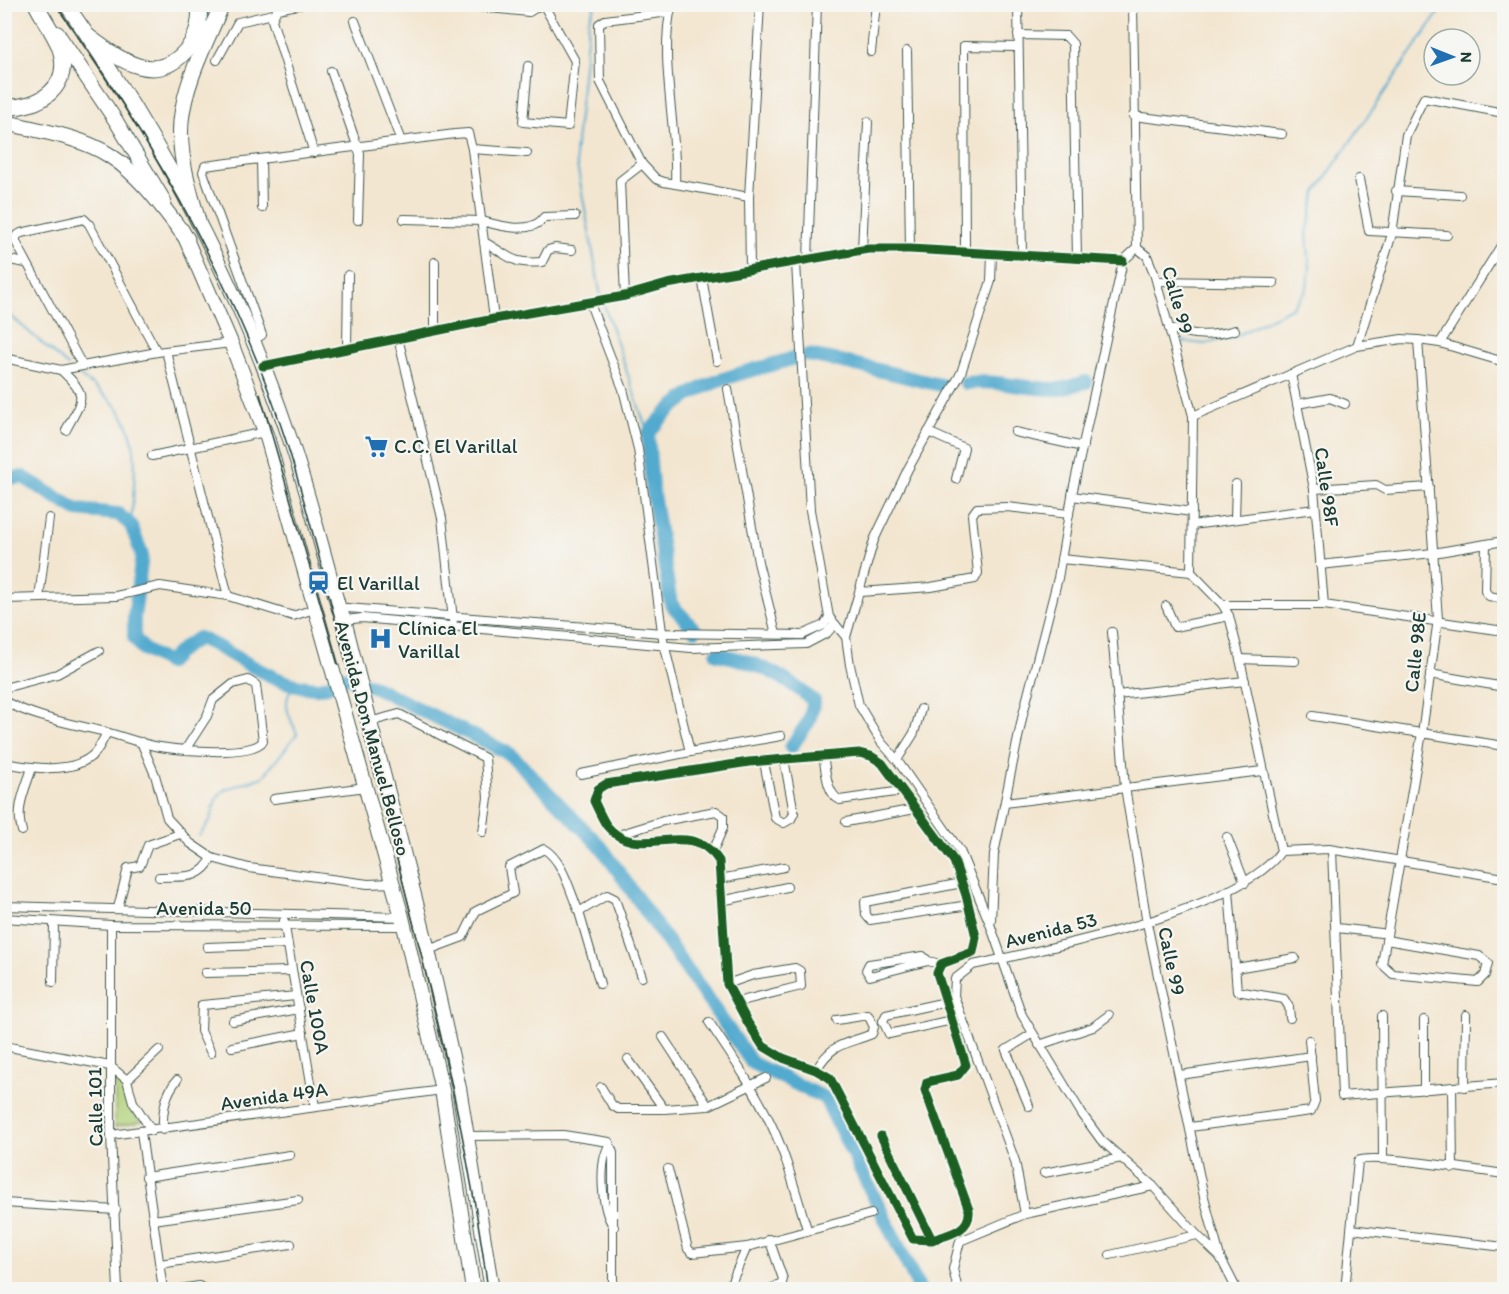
<svg xmlns="http://www.w3.org/2000/svg" width="1509" height="1294" viewBox="0 0 1509 1294" font-family="Itim,sans-serif">
<rect width="100%" height="100%" fill="#f6f6f2"/>
<filter id="ink" filterUnits="userSpaceOnUse"><feTurbulence type="fractalNoise" baseFrequency=".0167" numOctaves="2"/><feDisplacementMap in="SourceGraphic" scale="12" xChannelSelector="R" yChannelSelector="G"/><feConvolveMatrix kernelMatrix="1 2 1 2 8 2 1 2 1" color-interpolation-filters="sRGB"/></filter>
<filter id="wash" filterUnits="userSpaceOnUse"><feTurbulence type="fractalNoise" baseFrequency=".008" numOctaves="4" result="noise"/><feDisplacementMap in="SourceGraphic" scale="24" xChannelSelector="R" yChannelSelector="G"/><feGaussianBlur stdDeviation="1.35" result="paint"/><feColorMatrix in="noise" values="0 0 0 0 0 0 0 0 0 0 0 0 0 0 0 0 0 1.4 0 .05"/><feComposite in="paint" operator="in"/></filter>
<g filter="url(#wash)">
<rect width="100%" height="100%" fill="#f3e6d0"/>
<path fill="#b0d179" stroke="#688756" stroke-width="1.5" d="M115 1078 122 1079 126 1099 141 1122 115 1127Z"/>
<g fill="none" stroke-linecap="round" stroke-linejoin="round">
<g stroke="#52aacf" stroke-width="2">
<path d="M596 4 589 19 575 154 601 297"/>
<path d="M603 302 648 434"/>
<path d="M4 310 68 366"/>
<path d="M1179 341 1205 344 1236 336 1291 308 1306 291 1310 270 1307 233 1316 192 1444 5"/>
<path d="M74 371C87 382 103 392 114 404 145 439 133 483 131 525"/>
<path d="M199 836 210 821 216 799 224 790 263 777 297 734C288 712 281 705 294 683"/>
</g>
<g stroke="#52aacf" stroke-width="14">
<path d="M808 355C855 363 899 376 945 386"/>
<path d="M966 383C997 379 1027 390 1059 389 1067 388 1077 384 1086 382"/>
<path d="M4 479 23 477 77 510 118 514 131 525 142 555 134 617V637L143 649 168 663 183 648 199 638C238 654 272 686 316 688 325 689 338 680 346 677L375 687 510 754 602 848 752 1063 825 1098 920 1290"/>
<path d="M695 630 671 604 652 487 648 434C691 378 733 378 794 358"/>
<path d="M717 654C756 661 784 676 814 701L809 721 791 747"/>
</g>
</g>
</g>
<g filter="url(#ink)">
<g fill="none" stroke-linecap="round" stroke-linejoin="round">
<defs>
<g id="street">
<path d="M303 4 277 9 272 20 314 153"/>
<path d="M447 4 529 12 542 4"/>
<path d="M672 4C658 56 678 129 675 184"/>
<path d="M1018 4 1022 255"/>
<path d="M1133 4 1137 248"/>
<path d="M670 12 605 20 599 24 600 81 642 164 656 179 664 182 749 197"/>
<path d="M355 21 401 141"/>
<path d="M1018 35 1066 36 1073 44 1077 259"/>
<path d="M907 51 910 249"/>
<path d="M871 52 876 4"/>
<path d="M217 60 238 22 273 14"/>
<path d="M528 66 523 122 568 126 575 61 543 4"/>
<path d="M331 71 360 154 358 220"/>
<path d="M1133 116 1282 134"/>
<path d="M472 149 527 153"/>
<path d="M261 159 262 208"/>
<path d="M1359 179 1369 231 1447 235"/>
<path d="M1396 191 1460 195"/>
<path d="M404 219 482 221C500 226 532 235 544 217L575 216"/>
<path d="M484 242C509 255 510 265 542 262L548 250 555 248 572 250"/>
<path d="M1137 248 1147 256 1154 273 1193 416 1191 572"/>
<path d="M862 250 868 122"/>
<path d="M965 252 964 46 1017 47"/>
<path d="M992 254 991 281 961 373 908 469 874 540 846 637 850 665 859 705 881 742 897 760 960 851 990 924 1022 1015 1082 1114 1101 1140 1153 1186 1197 1235 1220 1257"/>
<path d="M4 259 26 263"/>
<path d="M808 260 817 4"/>
<path d="M435 262V332"/>
<path d="M796 263 810 510 829 617 846 637"/>
<path d="M750 270 749 197 760 4"/>
<path d="M702 278 717 361"/>
<path d="M1157 281 1274 283"/>
<path d="M625 296 620 181 642 164"/>
<path d="M1169 328C1194 336 1210 337 1235 330"/>
<path d="M398 338 442 518 453 620"/>
<path d="M252 341 262 335 203 172 205 166 455 134 468 133 472 149 494 319"/>
<path d="M1440 343 1504 241"/>
<path d="M1357 346 1392 234 1406 135 1424 98 1504 113"/>
<path d="M347 349 348 275"/>
<path d="M166 351 228 596"/>
<path d="M4 358 61 370 157 352 231 343"/>
<path d="M82 365 16 242V236L21 233 84 219 89 224 157 352"/>
<path d="M263 366 494 319 625 296 667 284 868 249H910L1123 261"/>
<path d="M61 370C89 396 83 398 66 430"/>
<path d="M1291 374 1314 489 1324 605"/>
<path d="M728 389 758 562 776 634"/>
<path d="M1297 404 1330 398 1345 404"/>
<path d="M1193 416 1357 346 1402 339 1418 340 1440 343 1504 362"/>
<path d="M928 432 964 448 956 479"/>
<path d="M1015 432 1083 447"/>
<path d="M152 456 265 432"/>
<path d="M1314 489 1376 485 1385 490 1429 487"/>
<path d="M1072 496 1192 512"/>
<path d="M1235 519 1236 484"/>
<path d="M1192 525 1315 509"/>
<path d="M1486 544 1485 591 1489 596 1504 599"/>
<path d="M1061 559 1191 572 1223 605 1229 616 1240 659 1281 851"/>
<path d="M1320 565 1433 553 1504 541"/>
<path d="M860 592 931 587 975 579 978 573 972 515 977 508 1007 507 1069 514"/>
<path d="M39 598 49 518"/>
<path d="M4 599 116 596 160 586 228 596 293 616 317 608"/>
<path d="M1223 605H1324L1504 631"/>
<path d="M1166 606 1175 627 1229 616"/>
<path d="M339 609 347 608 663 633 802 635 824 625 829 617"/>
<path d="M344 620 362 618 691 648 806 644 827 633 835 624"/>
<path d="M1112 632 1125 787 1147 923 1204 1197 1220 1257 1237 1290"/>
<path d="M1240 659 1295 661"/>
<path d="M1430 674 1504 687"/>
<path d="M4 688 57 674 99 651"/>
<path d="M1117 695 1245 681"/>
<path d="M4 701C35 718 73 724 106 732 124 737 142 744 160 747 179 750 252 757 263 741L256 685 248 680 233 684 213 700 207 716 185 750"/>
<path d="M1313 716 1504 746"/>
<path d="M369 722 399 714 485 758 488 798 483 832"/>
<path d="M141 742 155 775 167 818 190 843 212 858 249 868 368 884 393 883"/>
<path d="M690 752 781 736"/>
<path d="M823 756C826 769 826 794 840 800L902 791"/>
<path d="M897 760 914 733 921 709"/>
<path d="M764 762 775 818 784 823 791 819 794 813 784 759"/>
<path d="M4 763C31 768 74 775 95 753 100 747 103 739 107 733"/>
<path d="M581 774 690 752 663 639 638 449 623 389 589 301"/>
<path d="M274 799 366 787"/>
<path d="M1005 803 1262 771"/>
<path d="M846 822 915 809"/>
<path d="M22 831C15 808 25 790 32 768"/>
<path d="M618 835 663 821 716 811 723 816V828L713 851"/>
<path d="M1227 837 1245 883"/>
<path d="M1332 850 1342 1096 1504 1083"/>
<path d="M159 877C183 876 200 881 212 858"/>
<path d="M720 879 784 867"/>
<path d="M962 883 865 902 866 915 870 920 969 905"/>
<path d="M1229 890 1237 991 1284 999 1289 1007 1290 1018"/>
<path d="M721 901 787 887"/>
<path d="M4 906 402 917"/>
<path d="M118 908 128 868 140 866 148 845 180 834"/>
<path d="M579 912 600 984"/>
<path d="M4 918 111 925 404 926"/>
<path d="M284 921 315 1107"/>
<path d="M991 921 994 854 1023 714 1058 578 1073 490 1123 261 1137 248"/>
<path d="M111 925V1135L118 1290"/>
<path d="M1337 928 1381 933"/>
<path d="M1386 940 1479 956 1488 963 1485 975 1478 982 1393 974 1382 964 1422 733 1438 619 1418 340"/>
<path d="M207 947 287 944"/>
<path d="M428 950 463 937 476 911 513 893 509 867 544 849C563 860 570 892 579 912L607 895 615 899 642 977"/>
<path d="M928 961 870 976 866 970 869 964 923 956 928 961 941 964"/>
<path d="M1236 968 1295 958"/>
<path d="M205 973 292 971"/>
<path d="M53 982 54 922"/>
<path d="M727 984 753 975 795 968 800 971 801 986 737 1002"/>
<path d="M946 1002 886 1015 883 1021 889 1034 952 1020"/>
<path d="M1382 1016 1383 1159"/>
<path d="M1424 1020V1090"/>
<path d="M233 1021 299 1009"/>
<path d="M709 1022C731 1055 754 1088 771 1124 787 1157 796 1194 807 1229"/>
<path d="M663 1037 708 1106"/>
<path d="M1039 1045 1093 1027 1109 1015"/>
<path d="M4 1046 110 1066 127 1080 133 1102 152 1131"/>
<path d="M232 1047 303 1033"/>
<path d="M211 1053 201 1031 202 1005 296 996"/>
<path d="M628 1059 664 1109"/>
<path d="M816 1070C833 1042 844 1045 872 1034L874 1027 868 1015 837 1020"/>
<path d="M1180 1075 1311 1056"/>
<path d="M127 1080 159 1050"/>
<path d="M601 1087 612 1105 618 1109H664L708 1106 766 1078"/>
<path d="M1452 1087 1453 1168"/>
<path d="M1465 1087 1466 1015"/>
<path d="M1029 1106 1006 1050 1032 1034"/>
<path d="M1190 1127 1311 1111 1315 1101 1309 1040"/>
<path d="M163 1130C162 1111 165 1094 177 1080"/>
<path d="M141 1132 163 1290"/>
<path d="M111 1135 442 1090"/>
<path d="M469 1136 563 1135 609 1142 613 1153V1290"/>
<path d="M881 1136 932 1240C947 1235 971 1231 969 1210L925 1090 927 1082 958 1075 966 1065 937 973 941 964 973 952 976 937 966 895 954 861 882 763 871 756 859 753 749 762 606 784 598 789 594 801C598 809 602 819 607 826 639 865 688 814 719 861L727 984 748 1023 763 1046 783 1058 816 1070 830 1078 913 1239 932 1240"/>
<path d="M610 1144C598 1162 601 1210 614 1227"/>
<path d="M668 1169 688 1249 692 1253 747 1247 871 1214"/>
<path d="M1044 1173 1122 1158"/>
<path d="M146 1177 290 1155"/>
<path d="M4 1203 116 1210"/>
<path d="M1025 1214 1153 1186"/>
<path d="M153 1220 298 1200"/>
<path d="M1351 1229 1504 1247"/>
<path d="M769 1239 783 1279 782 1283 769 1290"/>
<path d="M1110 1255 1197 1235"/>
<path d="M160 1264 291 1244"/>
<path d="M174 1290 199 1286 205 1290"/>
<path d="M728 1290 747 1247"/>
<path d="M958 1290 953 1269 960 1241 1025 1214 1015 1161 954 996 955 979 973 965C1046 949 1240 911 1281 851L1329 849 1504 878"/>
<path d="M1345 1290 1358 1161C1370 1153 1482 1171 1504 1174"/>
</g>
<g id="primary">
<path d="M66 4C160 138 238 284 290 439 309 495 323 553 339 609L344 620 428 950 459 1088 492 1290"/>
<path d="M57 33 116 121 164 201"/>
<path d="M182 230 231 343 267 437 402 917 442 1090 473 1290"/>
</g>
<g id="highway">
<path d="M89 37C121 61 157 87 188 48 197 36 202 18 198 4"/>
<path d="M4 107C40 109 74 86 59 46 53 32 43 18 36 4"/>
<path d="M4 122C39 131 79 136 109 155 142 176 164 209 187 239"/>
<path d="M198 221C189 189 178 155 181 121 185 81 207 41 222 4"/>
</g>
</defs>
<use href="#street" stroke="#3f564b" stroke-width="10"/>
<use href="#primary" stroke="#3f564b" stroke-width="16"/>
<use href="#highway" stroke="#3f564b" stroke-width="17"/>
<use href="#street" stroke="#fff" stroke-width="8"/>
<use href="#primary" stroke="#fff" stroke-width="14"/>
<use href="#highway" stroke="#fff" stroke-width="15"/>
<g stroke="#1f3d34" stroke-width="1.5">
<path d="M55 4C148 135 237 287 286 441 319 545 342 653 371 760 417 935 464 1109 488 1290"/>
<path d="M260 394 338 665"/>
</g>
<defs>
<g id="cycleway">
<path d="M263 366 494 319 625 296 667 284 868 249H910L1123 261"/>
<path d="M881 1136 932 1240C947 1235 971 1231 969 1210L925 1090 927 1082 958 1075 966 1065 937 973 941 964 973 952 976 937 966 895 954 861 882 763 871 756 859 753 749 762 606 784 598 789 594 801C598 809 602 819 607 826 639 865 688 814 719 861L727 984 748 1023 763 1046 783 1058 816 1070 830 1078 913 1239 932 1240"/>
</g>
</defs>
<use href="#cycleway" stroke="#f6f6f2" stroke-width="13"/>
<use href="#cycleway" stroke="#1b5e20" stroke-width="9"/>
</g>
</g>
<defs>
<symbol id="supermarket-bare" viewBox="-9 -9 18 18"><path d="M-6-5.5h2.5l.6 2H6L4.5 2H-2.5L-4.4-4H-6ZM-1.5 3.2a1.3 1.3 0 1 0 .1 0ZM3 3.2a1.3 1.3 0 1 0 .1 0Z" fill="#1f6fb2" stroke="#f6f6f2" stroke-width="2.5" paint-order="stroke"/></symbol>
<symbol id="station-bare" viewBox="-9 -9 18 18"><path d="M-3-6H3Q5-6 5-4V2Q5 4 3 4L4.5 6H3L1.5 4h-3L-3 6H-4.5L-3 4Q-5 4-5 2V-4Q-5-6-3-6ZM-3.5-4v3h7v-3ZM-3.5 1v1.5H-2V1ZM2 1v1.5H3.5V1Z" fill="#1f6fb2" stroke="#f6f6f2" stroke-width="2.5" paint-order="stroke"/></symbol>
<symbol id="hospital-bare" viewBox="-9 -9 18 18"><path d="M-5-5h3v3.5h4V-5h3V5h-3V1.5h-4V5h-3Z" fill="#1f6fb2" stroke="#f6f6f2" stroke-width="2.5" paint-order="stroke"/></symbol>
</defs>
<g fill-rule="evenodd">
<use href="#supermarket-bare" x="360" y="430" width="33" height="33"/>
<use href="#station-bare" x="302" y="566" width="33" height="33"/>
<use href="#hospital-bare" x="364" y="622" width="33" height="33"/>
</g>
<g text-anchor="middle" dominant-baseline="central" stroke-width="4.5" stroke-linejoin="round" paint-order="stroke">
<g font-size="20" fill="#1f3d34" stroke="#f6f6f2">
<text transform="translate(1178 300) rotate(74)">Calle 99</text>
<text transform="translate(1327 487) rotate(82)">Calle 98F</text>
<text transform="translate(1415 652) rotate(-84)">Calle 98E</text>
<text transform="translate(373 738) rotate(75)">Avenida Don Manuel Belloso</text>
<text x="204" y="908">Avenida 50</text>
<text transform="translate(1051 930) rotate(-14)">Avenida 53</text>
<text transform="translate(1172 961) rotate(78)">Calle 99</text>
<text transform="translate(315 1007) rotate(80)">Calle 100A</text>
<text transform="translate(274 1096) rotate(-8)">Avenida 49A</text>
<text transform="translate(95 1107) rotate(-91)">Calle 101</text>
</g>
<g font-size="20" fill="#1f3d34" stroke="#f6f6f2" text-anchor="start">
<text x="394" y="446">C.C. El Varillal</text>
<text x="337" y="583">El Varillal</text>
<text x="398" y="628">Clínica El<tspan x="398" dy="23">Varillal</tspan></text>
</g>
</g>
<rect width="1509" height="1294" fill="none" stroke="#f6f6f2" stroke-width="24"/>
<g transform="translate(1452 57) rotate(91)"><circle r="28" fill="#f6f6f2" stroke="#a0aca6" stroke-width="1.5"/>
<path d="M0-4.5L10 22L0 15L-10 22Z" fill="#1f6fb2"/>
<text y="-9" font-size="16" font-weight="bold" text-anchor="middle" fill="#1f3d34">N</text>
</g>
</svg>
